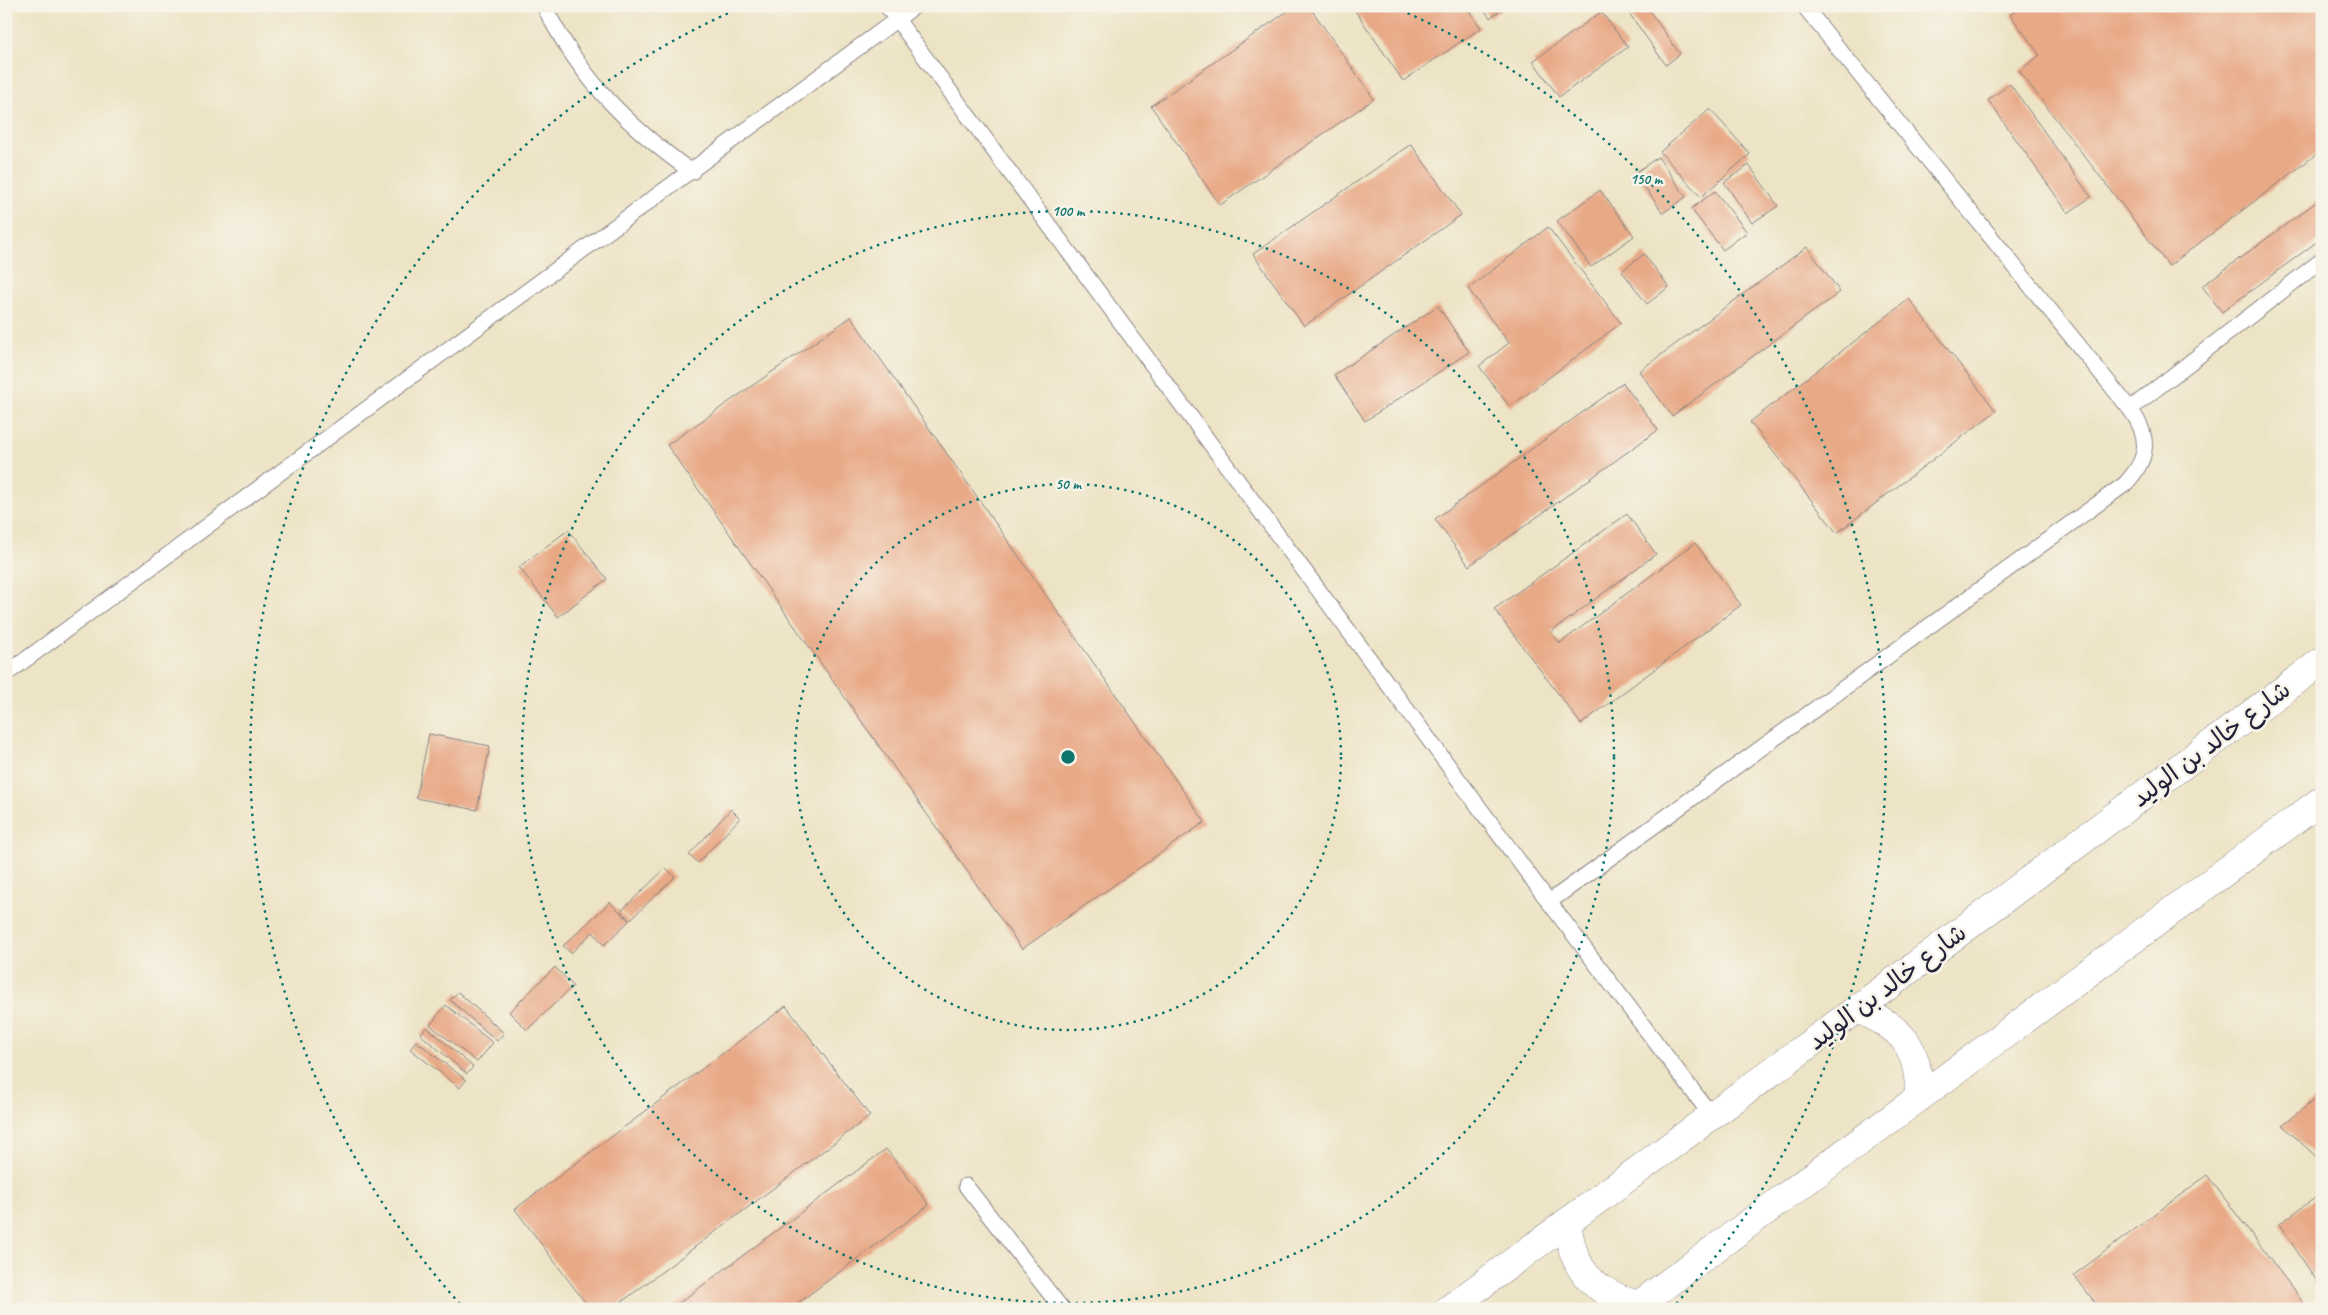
<svg xmlns="http://www.w3.org/2000/svg" width="2328" height="1315" viewBox="0 0 2328 1315" font-family="Caveat,'Playpen Sans Arabic',sans-serif">
<rect width="100%" height="100%" fill="#f7f3e8"/>
<filter id="ink" filterUnits="userSpaceOnUse"><feTurbulence type="fractalNoise" baseFrequency=".02" numOctaves="2"/><feDisplacementMap in="SourceGraphic" scale="10" xChannelSelector="R" yChannelSelector="G"/><feConvolveMatrix kernelMatrix="1 2 1 2 8 2 1 2 1" color-interpolation-filters="sRGB"/></filter>
<filter id="wash" filterUnits="userSpaceOnUse"><feTurbulence type="fractalNoise" baseFrequency=".0096" numOctaves="4" result="noise"/><feDisplacementMap in="SourceGraphic" scale="20" xChannelSelector="R" yChannelSelector="G"/><feGaussianBlur stdDeviation="1.12" result="paint"/><feColorMatrix in="noise" values="0 0 0 0 0 0 0 0 0 0 0 0 0 0 0 0 0 1.4 0 .05"/><feComposite in="paint" operator="in"/></filter>
<g filter="url(#wash)">
<rect width="100%" height="100%" fill="#ede3c5"/>
<g id="blocks">
<g fill="#e8a986">
<path d="M1295 6H1309L1374 99 1220 205 1151 106Z"/>
<path d="M1352 6H1466L1481 28 1403 81Z"/>
<path d="M1482 6H1506L1490 18Z"/>
<path d="M1624 6H1646L1680 54 1666 65Z"/>
<path d="M2021 6H2322V150L2169 266 2019 71 2040 55 2010 15Z"/>
<path d="M1601 12 1628 47 1559 97 1533 61Z"/>
<path d="M2010 84 2091 197 2068 213 1988 100Z"/>
<path d="M1710 109 1750 154 1701 197 1660 152Z"/>
<path d="M1411 144 1461 215 1304 326 1253 254Z"/>
<path d="M1658 157 1686 197 1663 213 1635 173Z"/>
<path d="M1749 165 1778 206 1752 223 1724 182Z"/>
<path d="M1600 190 1634 236 1591 267 1557 221Z"/>
<path d="M1715 191 1747 232 1723 250 1691 209Z"/>
<path d="M2322 198V238L2222 312 2202 286Z"/>
<path d="M1548 227 1621 323 1510 407 1479 366 1509 343 1468 289Z"/>
<path d="M1807 247 1840 292 1672 416 1639 371Z"/>
<path d="M1644 254 1669 287 1647 304 1622 271Z"/>
<path d="M1909 299 1996 411 1837 533 1750 422Z"/>
<path d="M1438 306 1469 352 1365 421 1334 375Z"/>
<path d="M851 317 1205 822 1022 949 667 445Z"/>
<path d="M1623 383 1658 430 1469 566 1435 519Z"/>
<path d="M1627 514 1656 554 1551 632 1560 643 1695 543 1741 605 1581 724 1494 609Z"/>
<path d="M568 530 607 579 558 617 519 567Z"/>
<path d="M429 734 490 746 477 810 416 798Z"/>
<path d="M731 809 740 818 698 863 689 855Z"/>
<path d="M666 868 675 877 630 920 621 911Z"/>
<path d="M610 902 629 921 604 945 593 932 571 953 563 946Z"/>
<path d="M555 967 573 986 527 1030 509 1012Z"/>
<path d="M458 992 504 1033 497 1041 450 1000Z"/>
<path d="M446 1005 493 1043 477 1062 430 1025Z"/>
<path d="M786 1006 870 1116 612 1309H590L515 1209Z"/>
<path d="M427 1027 473 1067 467 1074 420 1034Z"/>
<path d="M416 1041 466 1080 460 1088 410 1049Z"/>
<path d="M2322 1094V1162L2282 1125Z"/>
<path d="M886 1149 929 1205 790 1309H671Z"/>
<path d="M2207 1175 2308 1309H2100L2074 1275Z"/>
<path d="M2322 1193V1289L2279 1224Z"/>
</g>
</g>
</g>
<g filter="url(#ink)">
<use href="#blocks" fill-opacity="0" stroke="#888280" stroke-width="1"/>
<g fill="none" stroke-linecap="round" stroke-linejoin="round">
<defs>
<g id="lane">
<path d="M544 6C580 78 627 126 692 172"/>
<path d="M887 6 1549 902 1711 1115"/>
<path d="M2130 409 2322 260"/>
<path d="M6 674 915 6"/>
<path d="M1549 902 2125 484C2149 459 2151 437 2130 409L1804 6"/>
<path d="M966 1186 1062 1309"/>
</g>
<g id="secondary">
<path d="M1857 1009C1903 1027 1920 1048 1919 1098"/>
<path d="M1567 1222C1573 1271 1591 1290 1637 1305"/>
<path d="M1449 1309 1857 1009 2322 661"/>
<path d="M1633 1309 2322 800"/>
</g>
</defs>
<use href="#lane" stroke="#888280" stroke-width="17"/>
<use href="#secondary" stroke="#888280" stroke-width="29"/>
<use href="#lane" stroke="#fff" stroke-width="15"/>
<use href="#secondary" stroke="#fff" stroke-width="28"/>
</g>
</g>
<g fill="none" stroke="#0f766e" stroke-width="2.5" stroke-dasharray="2.5 5">
<circle cx="1068" cy="757" r="273"/>
<circle cx="1068" cy="757" r="546"/>
<path d="M460 1304A818 818 0 0 1 742 7M1394 7A818 818 0 0 1 1676 1304"/>
</g>
<g text-anchor="middle" dominant-baseline="central" stroke-width="5" stroke-linejoin="round" paint-order="stroke">
<g font-size="25" fill="#22223b" stroke="#f7f3e8">
<text transform="translate(2211 744) rotate(-37)">شارع خالد بن الوليد</text>
<text transform="translate(1887 987) rotate(-37)">شارع خالد بن الوليد</text>
</g>
</g>
<circle cx="1068" cy="757" r="8" fill="#0f766e" stroke="#f7f3e8" stroke-width="2.5"/>
<g font-size="15" text-anchor="middle" font-weight="bold" fill="#0f766e" stroke="#f7f3e8" stroke-width="5" stroke-linejoin="round" paint-order="stroke">
<text x="1646" y="184">150 m</text>
<text x="1068" y="216">100 m</text>
<text x="1068" y="489">50 m</text>
</g>
<rect width="2328" height="1315" fill="none" stroke="#f7f3e8" stroke-width="25"/>
</svg>
